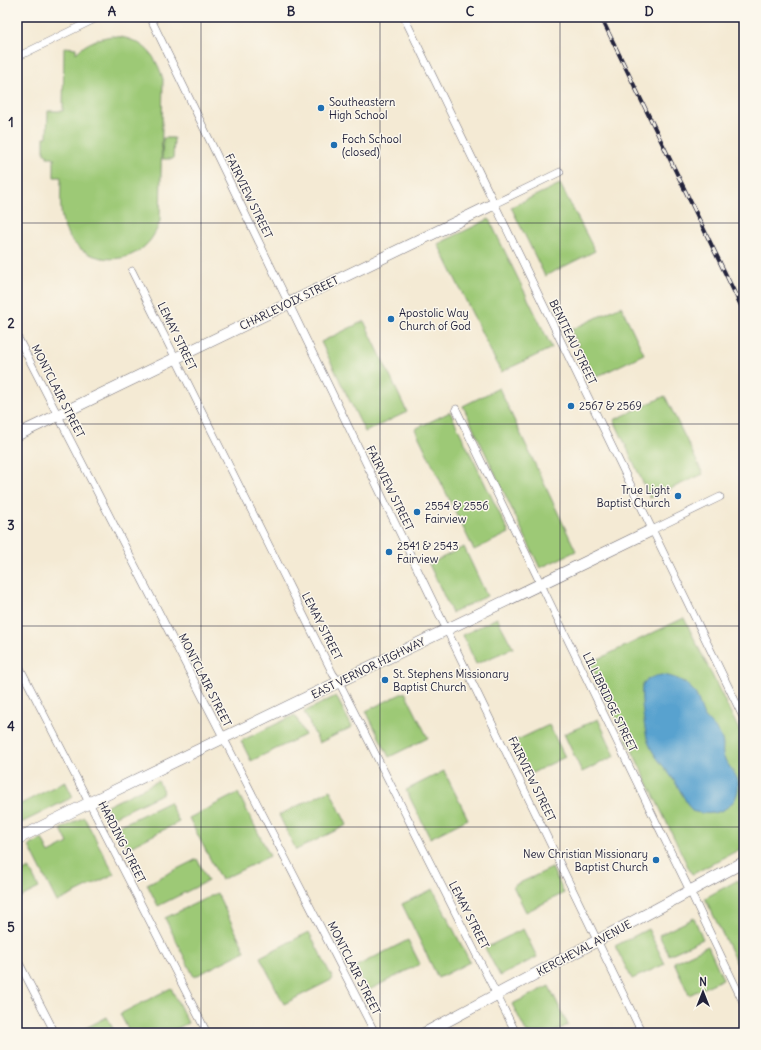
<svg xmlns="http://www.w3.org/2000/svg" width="761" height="1050" viewBox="0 0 761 1050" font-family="Delius,sans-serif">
<rect width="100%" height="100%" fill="#fbf7ec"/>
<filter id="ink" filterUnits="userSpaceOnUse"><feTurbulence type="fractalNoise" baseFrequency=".025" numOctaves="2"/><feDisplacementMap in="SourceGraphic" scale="8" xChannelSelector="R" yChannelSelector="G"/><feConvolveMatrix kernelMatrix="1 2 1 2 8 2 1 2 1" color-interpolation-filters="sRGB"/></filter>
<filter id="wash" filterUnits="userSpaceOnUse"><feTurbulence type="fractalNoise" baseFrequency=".012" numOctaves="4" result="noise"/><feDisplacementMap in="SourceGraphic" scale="16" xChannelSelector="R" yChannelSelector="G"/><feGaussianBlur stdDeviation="0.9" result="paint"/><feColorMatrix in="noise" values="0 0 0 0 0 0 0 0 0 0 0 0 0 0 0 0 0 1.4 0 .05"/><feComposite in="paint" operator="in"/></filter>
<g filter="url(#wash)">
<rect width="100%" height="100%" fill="#f4ead4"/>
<g fill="#9dc976" stroke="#607658">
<path d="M112 36C141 38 155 52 163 79L160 221C157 230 153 238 146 245 124 267 84 262 68 235 58 218 61 197 61 177H54V157H47V154H44V137H47L48 111H63L64 47 76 48V53C86 43 98 38 112 36Z"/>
<path d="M163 138H174L173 159H162Z"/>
<path d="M560 184 595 251 545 276 511 207Z"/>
<path d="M489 219 552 348 501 372 438 244Z"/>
<path d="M621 306 644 354 594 378 571 330Z"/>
<path d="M364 321 407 412 365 432 321 342Z"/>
<path d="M499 388 576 551 540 568 463 406Z"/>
<path d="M665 396 703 474 650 498 614 420Z"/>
<path d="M450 412 509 533 474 550 415 429Z"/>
<path d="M464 547 487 596 452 613 429 564Z"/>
<path d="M497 618 513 648 476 664 463 635Z"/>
<path d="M684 618 744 740V847L693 874 691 873 590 663Z"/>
<path d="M405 692 428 738 389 757 366 711Z"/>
<path d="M336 696 352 727 319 743 304 712Z"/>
<path d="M295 715 305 735 251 761 241 741Z"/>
<path d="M598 719 615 756 582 772 564 734Z"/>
<path d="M549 725 565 757 530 774 515 741Z"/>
<path d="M444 771 468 819 430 838 406 790Z"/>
<path d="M65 781 73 797 19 824 17 819V806Z"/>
<path d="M158 781 164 793 111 818 105 807Z"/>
<path d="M330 790 347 825 296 850 279 815Z"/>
<path d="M238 793 270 856 221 880 189 818Z"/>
<path d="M169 802 179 822 128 848 117 827Z"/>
<path d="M84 817 114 874 57 902 29 846 42 839 49 853 68 843 61 829Z"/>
<path d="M197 859 208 881 158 906 147 884Z"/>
<path d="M29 868 39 888 17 899V874Z"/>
<path d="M552 868 564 893 526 912 513 886Z"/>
<path d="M738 880 744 891V966L739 968 705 898Z"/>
<path d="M433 889 470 962 438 978 402 904Z"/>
<path d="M217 893 245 951 194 977 165 918Z"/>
<path d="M694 918 703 939 669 955 659 935Z"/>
<path d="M523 929 537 957 500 976 485 948Z"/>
<path d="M648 929 665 964 632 979 615 946Z"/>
<path d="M309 932 333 979 284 1004 260 957Z"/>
<path d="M408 940 420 964 367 991 355 967Z"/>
<path d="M708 946 723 979 689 995 674 962Z"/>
<path d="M549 986 568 1025 552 1033H527L512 1004Z"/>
<path d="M171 988 188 1023 168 1033H130L120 1014Z"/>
<path d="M107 1017 115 1033H76Z"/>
</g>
<path fill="#58a2cf" stroke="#3d6285" d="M662 675C677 677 691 683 698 699 700 704 701 710 704 716 710 724 719 730 722 740 724 745 722 750 723 755 725 763 735 771 738 781 739 788 738 793 735 799 725 814 708 816 692 811 685 801 680 789 673 779 665 767 654 757 649 744 645 736 639 691 643 684 647 678 655 676 662 675Z"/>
</g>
<g filter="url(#ink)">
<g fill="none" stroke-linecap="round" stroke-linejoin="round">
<defs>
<g id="street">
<path d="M150 17 642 1033"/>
<path d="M404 17 744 719"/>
<path d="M17 57 99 17"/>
<path d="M494 204 560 172"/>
<path d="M132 271 333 674 339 682 516 1033"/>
<path d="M17 336 375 1033"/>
<path d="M456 409 658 826 690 891 744 1004"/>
<path d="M652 530 720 497"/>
<path d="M17 662 207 1033"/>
<path d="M17 959 55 1033"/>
</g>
<g id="secondary">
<path d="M17 435 494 204"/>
<path d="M17 839 89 803 652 530"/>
<path d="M425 1033 744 862"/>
</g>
</defs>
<use href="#street" stroke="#6c6871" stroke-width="8"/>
<use href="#secondary" stroke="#6c6871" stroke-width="12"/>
<use href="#street" stroke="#fff" stroke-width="7"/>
<use href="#secondary" stroke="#fff" stroke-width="11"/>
<defs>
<path id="rail" d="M601 17 744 312"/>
</defs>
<use href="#rail" stroke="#22223b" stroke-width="4"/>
<use href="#rail" stroke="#fbf7ec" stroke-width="2.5" stroke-dasharray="8" stroke-linecap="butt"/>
</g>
</g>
<path fill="none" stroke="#22223b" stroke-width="1" stroke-opacity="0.55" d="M201 17V1033M380 17V1033M560 17V1033M17 223H744M17 424H744M17 626H744M17 827H744"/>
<g fill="#1f6fb2" stroke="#fbf7ec" stroke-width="1.5">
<circle cx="321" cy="108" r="4"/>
<circle cx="334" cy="145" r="4"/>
<circle cx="391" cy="319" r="4"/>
<circle cx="571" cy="406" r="4"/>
<circle cx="678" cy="496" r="4"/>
<circle cx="417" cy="512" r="4"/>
<circle cx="389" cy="552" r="4"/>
<circle cx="385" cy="680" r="4"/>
<circle cx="656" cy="860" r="4"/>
</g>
<g text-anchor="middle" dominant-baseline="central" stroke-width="3" stroke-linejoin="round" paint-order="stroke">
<g font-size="11" fill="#22223b" stroke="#fbf7ec" text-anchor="start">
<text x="329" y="102">Southeastern<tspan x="329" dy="13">High School</tspan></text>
<text x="342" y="139">Foch School<tspan x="342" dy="13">(closed)</tspan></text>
<text x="399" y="313">Apostolic Way<tspan x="399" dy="13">Church of God</tspan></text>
<text x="579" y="406">2567 &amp; 2569</text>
<text x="670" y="490" text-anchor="end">True Light<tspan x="670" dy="13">Baptist Church</tspan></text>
<text x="425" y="506">2554 &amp; 2556<tspan x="425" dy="13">Fairview</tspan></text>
<text x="397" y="546">2541 &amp; 2543<tspan x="397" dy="13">Fairview</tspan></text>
<text x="393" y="674">St. Stephens Missionary<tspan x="393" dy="13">Baptist Church</tspan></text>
<text x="648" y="854" text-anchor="end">New Christian Missionary<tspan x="648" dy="13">Baptist Church</tspan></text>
</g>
<g font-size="11" fill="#22223b" stroke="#fbf7ec">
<text transform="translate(249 196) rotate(64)">FAIRVIEW STREET</text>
<text transform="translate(289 303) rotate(-26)">CHARLEVOIX STREET</text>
<text transform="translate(177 336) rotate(64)">LEMAY STREET</text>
<text transform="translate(573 342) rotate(64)">BENITEAU STREET</text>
<text transform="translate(58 391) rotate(63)">MONTCLAIR STREET</text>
<text transform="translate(390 488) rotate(64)">FAIRVIEW STREET</text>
<text transform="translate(322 626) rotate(63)">LEMAY STREET</text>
<text transform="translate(368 668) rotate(-26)">EAST VERNOR HIGHWAY</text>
<text transform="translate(205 680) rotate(63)">MONTCLAIR STREET</text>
<text transform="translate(610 702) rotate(64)">LILLIBRIDGE STREET</text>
<text transform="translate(532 779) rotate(64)">FAIRVIEW STREET</text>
<text transform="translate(122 842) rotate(63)">HARDING STREET</text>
<text transform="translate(469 915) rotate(63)">LEMAY STREET</text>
<text transform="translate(584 948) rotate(-28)">KERCHEVAL AVENUE</text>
<text transform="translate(354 968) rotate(63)">MONTCLAIR STREET</text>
</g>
</g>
<rect width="761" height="1050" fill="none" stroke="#fbf7ec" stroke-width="44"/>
<g transform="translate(703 992)" stroke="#fbf7ec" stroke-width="3" paint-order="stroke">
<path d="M0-3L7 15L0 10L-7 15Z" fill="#22223b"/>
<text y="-6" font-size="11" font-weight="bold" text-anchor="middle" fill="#22223b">N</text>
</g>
<rect x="22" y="22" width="717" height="1006" fill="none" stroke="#22223b" stroke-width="1.5"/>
<g font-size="13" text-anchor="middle" font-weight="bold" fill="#22223b">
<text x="112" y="16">A</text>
<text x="291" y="16">B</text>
<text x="470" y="16">C</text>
<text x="649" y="16">D</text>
<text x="11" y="127">1</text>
<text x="11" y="328">2</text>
<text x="11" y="530">3</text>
<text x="11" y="731">4</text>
<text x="11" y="932">5</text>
</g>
</svg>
